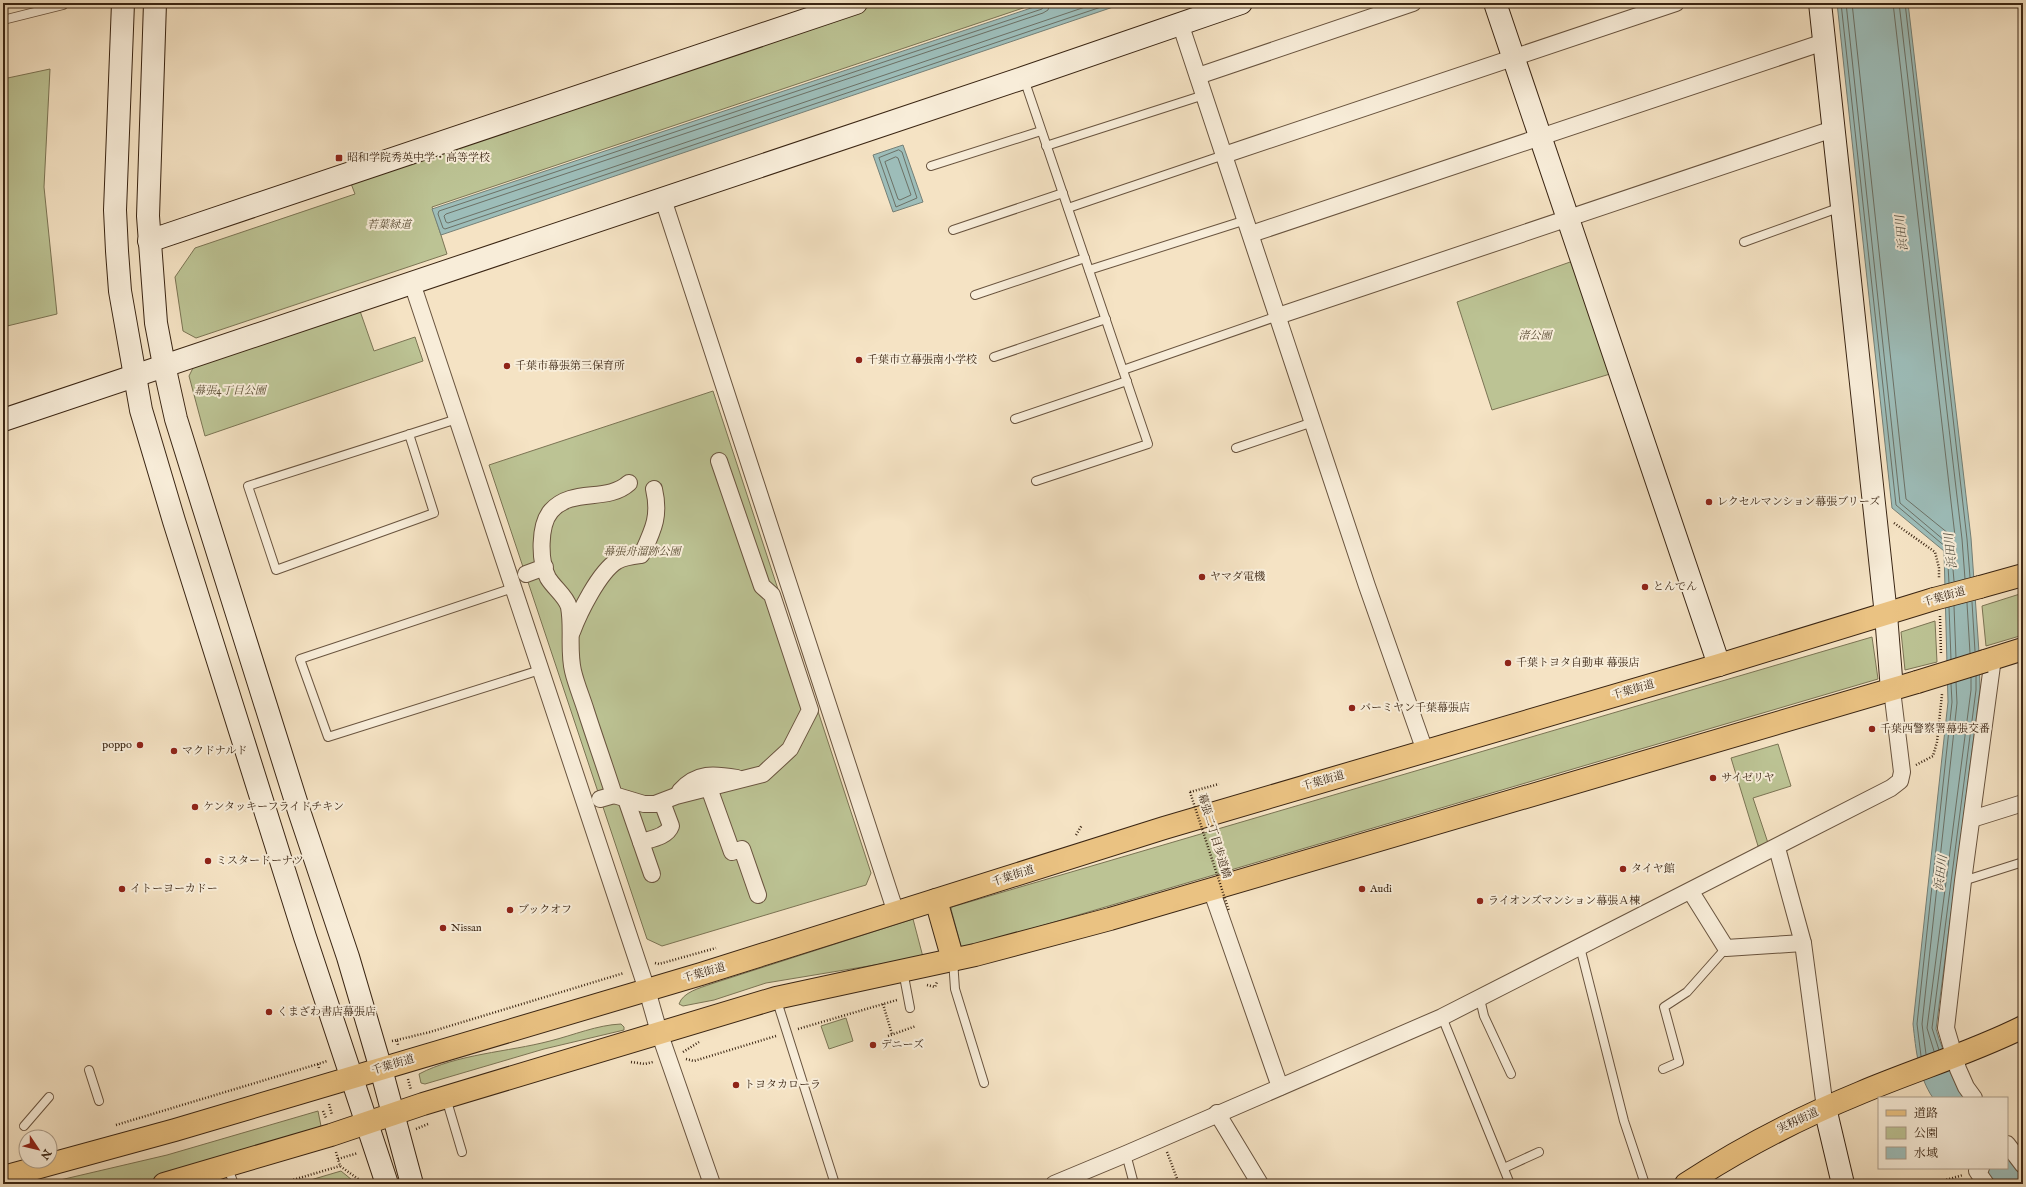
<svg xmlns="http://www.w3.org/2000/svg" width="2026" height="1187" viewBox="0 0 2026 1187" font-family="'IM FELL English','Noto Serif JP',serif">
<rect width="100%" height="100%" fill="#f5e3c4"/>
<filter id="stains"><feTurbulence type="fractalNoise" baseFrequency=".005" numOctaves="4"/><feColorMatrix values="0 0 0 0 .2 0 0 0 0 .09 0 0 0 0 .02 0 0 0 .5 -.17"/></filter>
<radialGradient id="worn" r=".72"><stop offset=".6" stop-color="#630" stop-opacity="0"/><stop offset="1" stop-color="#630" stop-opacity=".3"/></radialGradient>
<g fill="#bcc394" stroke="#7b7454">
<path d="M879 3H1038L432 207 447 254 196 338 183 331 175 277 195 248 355 194 350 181Z"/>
<path d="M50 69 44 187 57 314 3 327V79Z"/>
<path d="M1573 261 1610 374 1492 410 1457 302Z"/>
<path d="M360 311 374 351 415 337 423 361 205 436 189 376 194 366Z"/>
<path d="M713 391 871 873 866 885 662 946 647 939 489 465Z"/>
<path d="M2023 593V635L1986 646 1982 606Z"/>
<path d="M1935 621 1937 662 1905 670 1901 632Z"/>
<path d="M1872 637 1878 679 963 949 961 946 951 909 952 907Z"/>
<path d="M1778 744 1791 786 1753 798 1768 843 1758 846 1731 758Z"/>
<path d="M913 919 923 957 766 983 714 1000 683 1006 679 1004C683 992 700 988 711 984Z"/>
<path d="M846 1018 853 1041 829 1049 821 1026Z"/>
<path d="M621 1024 624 1027V1030L544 1049 425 1084 421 1083 419 1074C457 1054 508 1052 550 1041 574 1035 597 1025 621 1024Z"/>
<path d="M318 1111 321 1126 279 1144 167 1184H43L167 1155Z"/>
<path d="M341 1171 357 1184H297Z"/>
</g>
<g fill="#9dbdb9" stroke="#758077">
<path d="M1046 3H1125L441 235 432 209Z"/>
<path d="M1837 3H1908L1971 538 1979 652 1980 690 1936 1029C1943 1054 1955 1076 1968 1098H1933C1918 1076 1916 1050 1913 1024L1948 702 1944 551 1892 508Z"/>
<path d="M903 145 923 202 893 212 873 155Z"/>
<path d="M2007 1149 2023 1171V1184H1994L1982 1168H2007Z"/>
</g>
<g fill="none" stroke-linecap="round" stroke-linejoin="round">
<g stroke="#6c7166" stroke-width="1">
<path d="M1045 3 1042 9 439 211 438 214 443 228 445 229 1113 3"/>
<path d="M1050 3 1048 10 1043 13 446 214 444 216 446 222 448 223 1097 3"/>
<path d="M1841 3 1896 505 1947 548 1949 583"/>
<path d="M1846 3 1900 503 1951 546 1954 581"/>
<path d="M1852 3 1906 499 1954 538 1955 536 1893 3"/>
<path d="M1899 3 1962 539 1965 579"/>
<path d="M1905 3 1967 539 1970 577"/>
<path d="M899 150 902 152 917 198 896 207 879 158Z"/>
<path d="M896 157 898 158 911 195 900 200 898 199 885 162Z"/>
<path d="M1972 602 1975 651"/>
<path d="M1967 603 1970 653"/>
<path d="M1954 606 1956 658"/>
<path d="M1949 607 1951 659"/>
<path d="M1939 1050 1932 1028 1976 690V676"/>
<path d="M1934 1051 1927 1028 1971 690V678"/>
<path d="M1926 1054 1922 1024 1957 703 1956 682"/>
<path d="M1921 1056 1917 1024 1952 702 1951 684"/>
</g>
<defs>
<g id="lane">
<path d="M3 20 63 5V3"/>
<path d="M1024 79 1148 444 1036 481"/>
<path d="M1046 146 1204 95"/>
<path d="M931 166 1041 131"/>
<path d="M1068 208 1224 155"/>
<path d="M953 230 1063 193"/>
<path d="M1744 242 1841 207"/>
<path d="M1089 270 1246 220"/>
<path d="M975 295 1085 258"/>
<path d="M994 357 1106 319"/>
<path d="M1123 370 1278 316"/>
<path d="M1015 419 1127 381"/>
<path d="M409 434 434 513 276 570 248 486 457 419"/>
<path d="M1236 448 1313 422"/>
<path d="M513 588 300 659 328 737 540 670"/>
<path d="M1963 881 2023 862"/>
<path d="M1580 947 1624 1121 1645 1184"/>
<path d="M953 960 955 989 984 1083"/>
<path d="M903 971 910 1008"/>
<path d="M776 998 835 1184"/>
<path d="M1480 999 1484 1016 1511 1074"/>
<path d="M1442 1017 1510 1184"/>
<path d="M1663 1069 1679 1062 1664 1007 1687 992 1726 948"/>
<path d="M89 1070 99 1101"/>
<path d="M446 1098 462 1152"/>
<path d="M24 1126 49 1097"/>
<path d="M1126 1154 1134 1184"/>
<path d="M227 1166 234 1184"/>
<path d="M1504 1168 1539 1152"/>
</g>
<g id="street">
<path d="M1180 23 1367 586 1425 751"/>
<path d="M1198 76 1413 3"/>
<path d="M1224 155 1676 3"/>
<path d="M663 199 896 913"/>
<path d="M1251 234 1824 42"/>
<path d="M412 283 647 990 659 1032 712 1184"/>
<path d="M1278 316 1833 129"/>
<path d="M629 483C607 503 572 487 551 511 539 525 539 561 548 578 554 588 566 596 569 607 573 628 568 650 573 671 576 684 582 698 586 711 595 739 605 767 614 795L644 804H655L676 796 763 774 790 749 810 710 772 595 762 586 719 461"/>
<path d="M526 574 545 567"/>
<path d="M572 632C579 613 599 572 617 561 624 557 633 556 641 555L643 552C654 528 660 515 654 489"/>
<path d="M709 788 732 852 742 849 758 895"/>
<path d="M680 791C697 772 714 774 737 778"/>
<path d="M600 799 614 795"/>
<path d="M626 799 652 874"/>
<path d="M1972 819 2023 803"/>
<path d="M641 842C651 839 667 837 671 826L662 802"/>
<path d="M1777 848 1803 943 1825 1108"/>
<path d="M1211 889 1280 1087"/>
<path d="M1691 892 1726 948 1803 943"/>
<path d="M1974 1098 1966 1087 1958 1069 1946 1028 1963 881 1993 658"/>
<path d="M1217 1113 1260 1184"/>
<path d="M2007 1144 2023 1165"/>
<path d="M1981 1168 1977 1171 1986 1184"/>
<path d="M1054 1184 1126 1154 1442 1017 1891 788 1900 781 1902 772 1892 690"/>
</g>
<g id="secondary">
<path d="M123 3 115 210 117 251 120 291 141 410 174 521 305 937 387 1184"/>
<path d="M155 3 148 216 156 323 164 365 176 419 205 512 299 811 348 957 381 1069 412 1184"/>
<path d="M1495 3 1719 665"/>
<path d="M1820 3 1886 615 1892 690"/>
<path d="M149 241 856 3"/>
<path d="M3 420 1023 78 1241 3"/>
<path d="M1825 1108 1843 1184"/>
</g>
<path id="primary" d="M1686 1184C1741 1148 1799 1118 1860 1093 1914 1070 1971 1053 2023 1027"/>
<g id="highway">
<path d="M1980 587 2023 575"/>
<path d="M1985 661 2023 649"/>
<path d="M936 900 953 960"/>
<path d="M3 1177 175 1130 701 974 1164 828 1719 665 1934 599"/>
<path d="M164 1184 331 1135 423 1104 776 998 975 955 1110 919 1917 682"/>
</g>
</defs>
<use href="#lane" stroke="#69543f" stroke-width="10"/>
<use href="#street" stroke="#69543f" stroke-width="18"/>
<use href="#secondary" stroke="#3a2513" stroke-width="24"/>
<use href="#primary" stroke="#3a2513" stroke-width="24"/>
<use href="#highway" stroke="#3a2513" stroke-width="24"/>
<g stroke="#3a2513" stroke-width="2.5" stroke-dasharray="1 2" stroke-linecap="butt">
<path d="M1894 523 1935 552 1939 568V579"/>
<path d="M1940 616 1941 655"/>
<path d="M1916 765 1933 756 1937 742 1942 694"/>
<path d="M1190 792 1219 784"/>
<path d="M1076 835 1082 825"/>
<path d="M655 963 659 964 716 948"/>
<path d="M927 985 935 987 937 982"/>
<path d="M883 1004 892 1034"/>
<path d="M798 1029 897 1000"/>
<path d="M888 1036 916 1026"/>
<path d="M397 1040 430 1032 624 973"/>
<path d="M392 1041 397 1040 398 1045"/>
<path d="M683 1052 699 1042"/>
<path d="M686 1059 694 1061 776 1036"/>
<path d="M631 1062 645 1064 653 1062"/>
<path d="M319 1068 318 1064 327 1061"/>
<path d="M408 1079 411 1090"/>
<path d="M329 1104 332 1115"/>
<path d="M323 1111 326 1118"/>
<path d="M116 1125 318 1064"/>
<path d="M416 1129 428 1124"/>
<path d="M336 1152 340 1166 365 1184"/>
<path d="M1167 1152 1179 1184"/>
<path d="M338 1159 358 1153"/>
<path d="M279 1184 340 1166"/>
<path d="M1932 1184 1963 1175"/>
</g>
<use href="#lane" stroke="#f8edd9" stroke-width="8"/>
<use href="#street" stroke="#f8edd9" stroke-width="16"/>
<use href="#secondary" stroke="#f8edd9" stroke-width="22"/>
<use href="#primary" stroke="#eac282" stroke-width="22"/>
<use href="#highway" stroke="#eac282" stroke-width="22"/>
<defs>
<g id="highway-bridge">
<path d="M1934 599 1980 587"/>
<path d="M1917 682 1985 661"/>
</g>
</defs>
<use href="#highway-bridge" stroke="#3a2513" stroke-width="24" stroke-linecap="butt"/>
<path stroke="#3a2513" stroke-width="2.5" stroke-dasharray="1 2" stroke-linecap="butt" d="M1190 792 1229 911"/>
<use href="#highway-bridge" stroke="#eac282" stroke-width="22"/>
</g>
<g fill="#8f2418" stroke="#f8edd9" stroke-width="1.5">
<rect x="335" y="154" width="8" height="8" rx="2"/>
<circle cx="859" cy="360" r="4"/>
<circle cx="507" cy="366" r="4"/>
<circle cx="1709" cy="502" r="4"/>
<circle cx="1202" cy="577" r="4"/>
<circle cx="1645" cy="587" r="4"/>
<circle cx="1508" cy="663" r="4"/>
<circle cx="1352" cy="708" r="4"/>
<circle cx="1872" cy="729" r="4"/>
<circle cx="140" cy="745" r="4"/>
<circle cx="174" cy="751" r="4"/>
<circle cx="1713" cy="778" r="4"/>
<circle cx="195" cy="807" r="4"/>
<circle cx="208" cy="861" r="4"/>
<circle cx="1623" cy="869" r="4"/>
<circle cx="122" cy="889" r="4"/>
<circle cx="1362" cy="889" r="4"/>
<circle cx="1480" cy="901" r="4"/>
<circle cx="510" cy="910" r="4"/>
<circle cx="443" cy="928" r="4"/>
<circle cx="269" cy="1012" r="4"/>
<circle cx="873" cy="1045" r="4"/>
<circle cx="736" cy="1085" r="4"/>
</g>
<g text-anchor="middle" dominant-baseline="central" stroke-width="4" stroke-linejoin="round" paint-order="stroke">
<g font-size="11" fill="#3a2513" stroke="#f8edd9" text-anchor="start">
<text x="347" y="158">昭和学院秀英中学・高等学校</text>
<text x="867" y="360">千葉市立幕張南小学校</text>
<text x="515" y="366">千葉市幕張第三保育所</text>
<text x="1717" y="502">レクセルマンション幕張ブリーズ</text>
<text x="1210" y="577">ヤマダ電機</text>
<text x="1653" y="587">とんでん</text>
<text x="1516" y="663">千葉トヨタ自動車 幕張店</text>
<text x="1360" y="708">バーミヤン千葉幕張店</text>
<text x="1880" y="729">千葉西警察署幕張交番</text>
<text x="132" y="745" text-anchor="end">poppo</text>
<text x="182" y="751">マクドナルド</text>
<text x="1721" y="778">サイゼリヤ</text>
<text x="203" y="807">ケンタッキーフライドチキン</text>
<text x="216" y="861">ミスタードーナツ</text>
<text x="1631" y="869">タイヤ館</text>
<text x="130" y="889">イトーヨーカドー</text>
<text x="1370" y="889">Audi</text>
<text x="1488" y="901">ライオンズマンション幕張Ａ棟</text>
<text x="518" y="910">ブックオフ</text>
<text x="451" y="928">Nissan</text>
<text x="277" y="1012">くまざわ書店幕張店</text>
<text x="881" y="1045">デニーズ</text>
<text x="744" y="1085">トヨタカローラ</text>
</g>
<g font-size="11" font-style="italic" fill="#5a4c33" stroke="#f8edd9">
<text x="389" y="225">若葉緑道</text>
<text x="1535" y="336">渚公園</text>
<text x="230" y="391">幕張4丁目公園</text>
<text x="642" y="552">幕張舟溜跡公園</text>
</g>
<g font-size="11" fill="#3a2513" stroke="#f8edd9">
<text transform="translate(1944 597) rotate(-16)">千葉街道</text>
<text transform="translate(1633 690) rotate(-16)">千葉街道</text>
<text transform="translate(1323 781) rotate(-16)">千葉街道</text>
<text transform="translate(1214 836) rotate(73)">幕張二丁目歩道橋</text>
<text transform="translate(1013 876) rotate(-18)">千葉街道</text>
<text transform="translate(704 973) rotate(-16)">千葉街道</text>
<text transform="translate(393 1065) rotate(-17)">千葉街道</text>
<text transform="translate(1798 1121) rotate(-25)">実籾街道</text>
</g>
<g font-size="12" font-style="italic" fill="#585345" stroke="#f8edd9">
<text transform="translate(1902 233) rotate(-96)">浜田川</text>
<text transform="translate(1951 551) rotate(-96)">浜田川</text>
<text transform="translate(1941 873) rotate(-83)">浜田川</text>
</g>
</g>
<rect width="2026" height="1187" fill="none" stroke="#f5e3c4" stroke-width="16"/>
<rect x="4" y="4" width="2018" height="1179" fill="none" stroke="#3a2513" stroke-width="2"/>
<rect x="8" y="8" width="2010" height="1171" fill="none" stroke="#3a2513"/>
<rect x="1878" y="1097" width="130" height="72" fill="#f8edd9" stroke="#ac9d8a"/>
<rect x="1886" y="1110" width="20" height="6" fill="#eac282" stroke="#ac9d8a"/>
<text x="1914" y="1117" font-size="12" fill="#3a2513">道路</text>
<rect x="1886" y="1127" width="20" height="12" fill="#bcc394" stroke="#ac9d8a"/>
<text x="1914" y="1137" font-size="12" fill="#3a2513">公園</text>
<rect x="1886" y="1147" width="20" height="12" fill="#9dbdb9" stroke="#ac9d8a"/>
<text x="1914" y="1157" font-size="12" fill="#3a2513">水域</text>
<g transform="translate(38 1149) rotate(125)"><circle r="19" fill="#f8edd9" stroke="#ac9d8a"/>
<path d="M0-3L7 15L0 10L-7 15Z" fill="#8f2418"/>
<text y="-6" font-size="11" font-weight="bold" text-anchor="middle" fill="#3a2513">N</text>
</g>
<rect width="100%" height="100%" filter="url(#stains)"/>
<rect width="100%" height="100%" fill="url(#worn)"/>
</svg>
